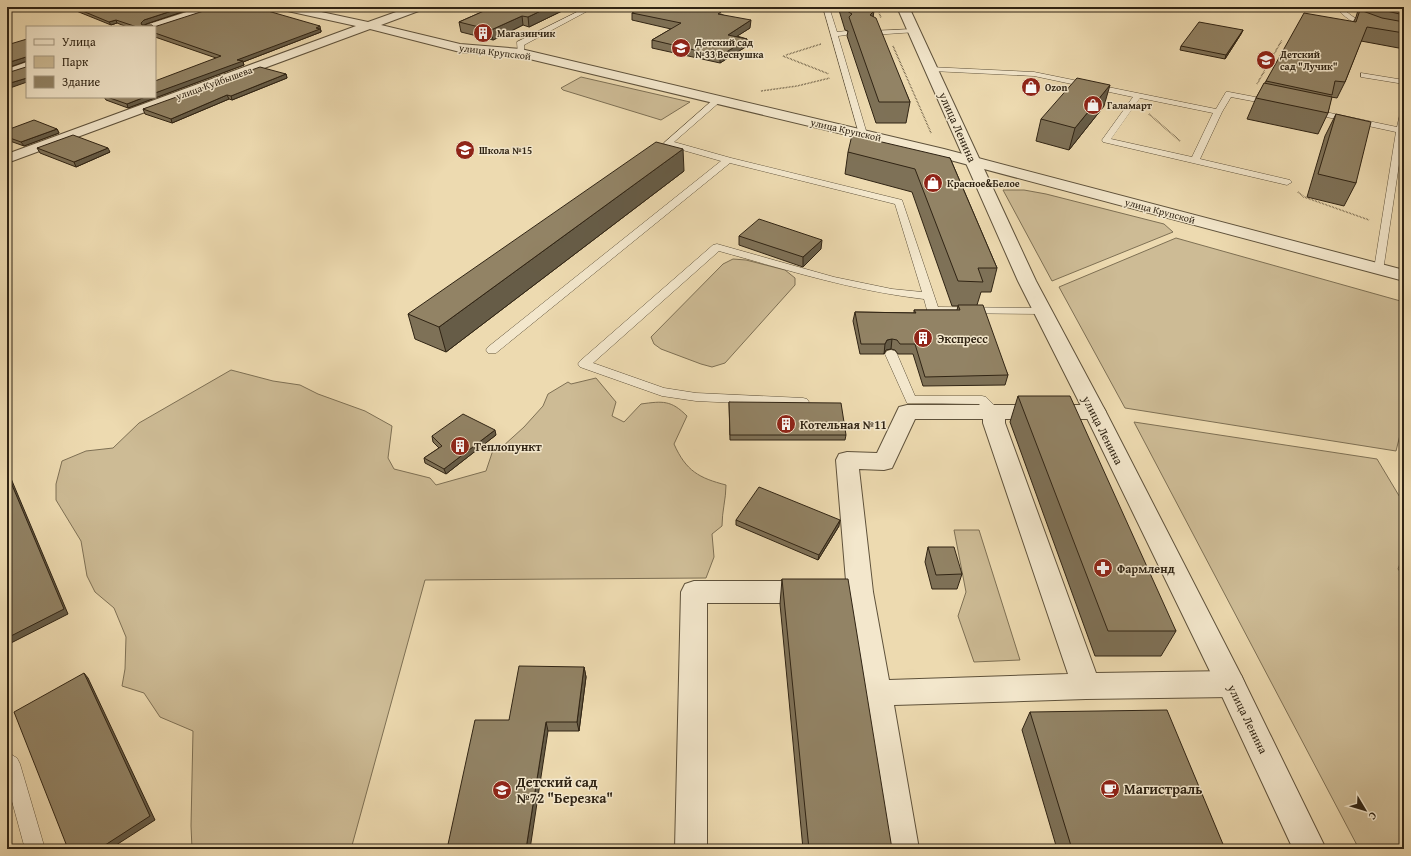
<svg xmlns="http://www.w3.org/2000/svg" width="1411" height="856" viewBox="0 0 1411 856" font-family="'Gentium Book Plus',serif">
<rect width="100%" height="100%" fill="#eddab0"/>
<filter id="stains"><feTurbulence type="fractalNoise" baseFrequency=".005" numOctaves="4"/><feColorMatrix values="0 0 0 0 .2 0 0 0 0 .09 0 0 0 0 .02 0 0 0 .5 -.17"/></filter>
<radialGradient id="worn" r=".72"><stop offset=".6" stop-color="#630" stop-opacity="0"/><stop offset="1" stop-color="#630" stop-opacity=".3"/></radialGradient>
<g fill="#cdbb95" stroke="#7e7054">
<path d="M581 77 690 102 661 120 563 90 561 88Z"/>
<path d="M1003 190H1024L1046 194 1164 224 1173 232 1052 281Z"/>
<path d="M1176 238 1404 302V434L1400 435 1396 451 1125 408 1059 287Z"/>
<path d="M733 259 746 260 785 270 795 278V285L725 363 712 367 701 364 661 349 654 344 651 337 723 264Z"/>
<path d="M231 370 273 381 300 385 318 394 365 411 392 426 388 458 394 469 430 478 436 485 486 471 493 450 502 447 524 427 543 406 548 394 568 382 571 384 596 378 616 402 612 416 624 422 641 404C663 401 671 400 687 416L674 444C686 471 699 478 726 485 726 499 722 511 722 526L712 534 714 557 706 578 425 580 351 849H192L191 826 193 731 160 717 144 693 122 686 125 669 126 637 114 608 95 592 87 576 81 541 56 500V484L62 461 86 451 113 448 139 423Z"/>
<path d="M1134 422 1377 459 1404 504V553L1398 569 1404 577V849H1359Z"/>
<path d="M954 530H979L1020 660 974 662 958 616 966 592Z"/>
</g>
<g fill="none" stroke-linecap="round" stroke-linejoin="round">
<defs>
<g id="service">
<path d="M587 7H595L524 45V55H518L517 42Z"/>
<path d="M823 7H829L837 32 846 31 849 33 846 35 838 36 867 134 866 136 863 137 859 134Z"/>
<path d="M1336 7H1342C1357 25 1383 28 1404 32V36C1380 31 1351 28 1336 7Z"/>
<path d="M914 29 916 30V32L872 35 869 33 872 31Z"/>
<path d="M929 67 1034 72 1216 109 1226 92H1229L1276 101V105H1273L1231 97 1222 112 1200 159 1290 180 1292 182 1287 185 1103 142 1102 140 1133 97 1034 76 932 71 928 69ZM1140 98 1213 113 1192 157 1111 139Z"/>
<path d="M1361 73 1404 80V84L1361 77Z"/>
<path d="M715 98H721L722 100 674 142 731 158 902 200 938 307 1042 308 1048 311 1042 314 933 313 927 310 924 299C854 291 787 270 719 251L593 363 664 388 696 393 803 398 807 399 809 402 807 405 803 406 696 401 662 396 580 367 578 364 580 361 713 245 717 244 834 277 892 289 922 292 895 204 730 163 496 353H488L486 350 488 347 721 161 665 145 664 143Z"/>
<path d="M1308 109H1311L1397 127 1400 114 1404 112V131L1383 271 1379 272 1374 269 1396 132 1308 113Z"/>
<path d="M891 350 895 351 897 354 915 396H982L986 397 1001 412 1000 415C990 418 985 410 979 404L907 403 885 354 887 351Z"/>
<path d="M7 752 17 758 20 764 45 849H25L7 783Z"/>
</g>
<g id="minor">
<path d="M202 7H219L217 9 155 29V27H144L146 25Z"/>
<path d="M277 7H298L368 22 410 7H426L424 9 381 25 460 44 521 49 944 149 1404 270V281L935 156 521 57 460 52 370 29 7 163V154L356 26 283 10Z"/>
<path d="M27 62V70L7 77V69Z"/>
<path d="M907 405H1095L1103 407 1106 412 1103 417 1095 419H1005V423L1096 673 1231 671 1241 675 1245 684 1241 693 1231 697 1086 699 894 705 919 849H887L849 603H707V849H675L681 592 685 584 694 581H846L836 460 839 454 847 452 877 453 899 407ZM915 419H983V423L1068 674 889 680 873 592 859 469 884 470 892 468Z"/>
</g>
<path id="tertiary" d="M897 7H909L1036 281 1106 412 1241 675 1326 849H1293L1220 692 1084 412 1018 281Z"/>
</defs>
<use href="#service" stroke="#5f523b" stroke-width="1"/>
<use href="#minor" stroke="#5f523b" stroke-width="2"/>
<use href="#tertiary" stroke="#5f523b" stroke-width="2"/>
<g stroke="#302414" stroke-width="1.5" stroke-dasharray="0.5 1" stroke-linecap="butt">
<path d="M877 7 881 18"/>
<path d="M893 46 931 133"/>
<path d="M786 55 821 44"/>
<path d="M783 56 829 74"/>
<path d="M1257 84 1282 40"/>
<path d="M761 91 797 86 830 78"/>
<path d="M1149 114 1180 141"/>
<path d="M1298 192 1304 197 1369 220"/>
</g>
<use href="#service" fill="#f3e7cc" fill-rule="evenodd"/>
<use href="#minor" fill="#f3e7cc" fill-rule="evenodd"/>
<use href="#tertiary" fill="#f3e7cc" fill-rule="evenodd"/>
</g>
<g fill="#7e7157" stroke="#302414">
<path d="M68 7H197L146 24 144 25 154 27 321 30V32L243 62 244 65 128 108 106 100 104 97H155L216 58 155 37V27H127L117 23 111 25 69 8Z"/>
<path d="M493 7H577L569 11 564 10 529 27 523 25 493 40 461 32 459 22Z"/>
<path d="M838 7H872L873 16 910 102 906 123H876L847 36 848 31 845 30Z"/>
<path d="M1359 7H1404V49L1361 41 1345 82 1337 98 1331 97 1328 113 1318 134 1247 119 1256 98 1266 81 1354 21 1356 17Z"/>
<path d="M632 13 721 14 750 28 737 36 747 39V46L720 63 652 48V40L671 29 632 20Z"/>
<path d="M1243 30 1241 34 1225 59 1180 50 1181 46Z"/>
<path d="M286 74 287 78 232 100 229 99 172 123 145 114 143 109Z"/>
<path d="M1104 106 1069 150 1036 141 1041 119Z"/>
<path d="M1336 114 1356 183 1344 206 1307 197 1325 136Z"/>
<path d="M57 129 59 133 24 146 7 140V130Z"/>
<path d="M37 148 110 152 76 167 40 153Z"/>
<path d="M848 152 950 158 997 268 991 292H981L977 305 1008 375 1005 385 923 386 913 354H898L895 350 891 349 886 350 884 354H860L853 321 855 312 914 313V310H957L958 306H952L912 192 845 174Z"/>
<path d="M684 171 446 352 415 339 408 314Z"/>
<path d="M739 236 821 249 803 267 739 245Z"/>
<path d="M1018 396 1176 631 1161 656H1095L1010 422Z"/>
<path d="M729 402 846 435 845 440H730Z"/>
<path d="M496 435 446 474 425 463 424 458 439 448 433 442 432 436Z"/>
<path d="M736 520 839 526 818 560 736 525Z"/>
<path d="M928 547 962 574 957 589H932L925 562Z"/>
<path d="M782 579 892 849H803L780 604Z"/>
<path d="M584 667 586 677 579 731H548L509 720Z"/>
<path d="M1030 712 1225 849H1057L1022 730Z"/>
</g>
<g fill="#665c47" stroke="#302414">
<path d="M184 7H197L146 24 142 27 141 23 144 20Z"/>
<path d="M549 7H564V10L529 27 528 17Z"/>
<path d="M569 7H577L569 11Z"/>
<path d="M874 11 871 30 870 15Z"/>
<path d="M522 16 523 25 493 40 491 30Z"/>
<path d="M116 20 117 23 111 25 109 22Z"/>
<path d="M751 20 750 28 728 42V35Z"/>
<path d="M320 26 321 32 243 62 244 65 128 108 127 104 145 97H155V93Z"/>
<path d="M1243 30 1241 34 1225 59 1226 55Z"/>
<path d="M747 39V46L720 63V56Z"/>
<path d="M26 57 27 61 7 68V63Z"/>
<path d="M286 74 287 78 232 100 231 96Z"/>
<path d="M27 78V82L7 89V84Z"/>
<path d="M1110 85 1104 106 1069 150 1075 128Z"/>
<path d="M227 95 229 99 172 123 171 119Z"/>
<path d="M57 129 59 133 24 146 21 142Z"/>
<path d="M108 148 110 152 76 167 74 162Z"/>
<path d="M683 149 684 171 446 352 439 327Z"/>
<path d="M822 240 821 249 803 267V257Z"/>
<path d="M892 339 891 349 886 350 884 354 885 344 887 340Z"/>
<path d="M495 430 496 435 446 474 444 469Z"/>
<path d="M7 469 68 614 7 645Z"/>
<path d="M840 520 839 526 818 560 819 555Z"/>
<path d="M584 667 586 677 579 731 577 722Z"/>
<path d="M84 673 88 678 155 820 110 849H99Z"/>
<path d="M546 722 548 731 530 849H526Z"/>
</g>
<g fill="#928365" stroke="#302414">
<path d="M73 7H184L144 20 141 23 142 25H152L154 27 216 7H254L320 26 316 28 320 29 237 60 243 61 155 93V81L221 56 155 33V27H137L116 20 109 22Z"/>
<path d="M493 7H549L528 17 522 16 491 30 459 22Z"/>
<path d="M643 7H698L721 12 718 14 751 20 728 35 747 39 720 56 652 40 681 23 632 13Z"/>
<path d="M846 7H872L874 11 870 15 876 18 910 102H879L849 17 852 14 847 11Z"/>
<path d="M1372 7H1404V15L1378 9Z"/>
<path d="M1360 10 1382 18 1404 22V33L1367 27 1345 82 1335 81 1332 95 1266 81 1304 13 1356 22Z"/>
<path d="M1199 22 1243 30 1226 55 1181 46Z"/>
<path d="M27 39V78L7 84V73L26 67V57L7 63V45Z"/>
<path d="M260 67 286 74 231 96 227 95 171 119 143 109Z"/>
<path d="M1077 78 1110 85 1075 128 1041 119Z"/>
<path d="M1264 83 1332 97 1328 113 1256 98Z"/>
<path d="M107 97H145L127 104Z"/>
<path d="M1336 114 1371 122 1356 183 1318 174Z"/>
<path d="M34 120 57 129 21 142 7 137V130Z"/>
<path d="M73 135 108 148 74 162 37 148Z"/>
<path d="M852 135 950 158 997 268H978L983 282 958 281 915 169 848 152Z"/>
<path d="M656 142 683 149 439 327 408 314Z"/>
<path d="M759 219 822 240 803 257 739 236Z"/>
<path d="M958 305H983L1008 375 925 377 915 344H900L897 340 892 339 887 340 885 344H861L855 312 916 313 914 310H960Z"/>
<path d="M1018 396H1070L1176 631H1108Z"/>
<path d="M729 402 841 403 846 435H730Z"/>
<path d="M463 414 495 430 444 469 424 458 442 446 432 436Z"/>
<path d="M7 473 64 609 7 638Z"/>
<path d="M759 487 840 520 819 555 736 520Z"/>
<path d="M928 547H954L962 574 936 575Z"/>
<path d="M782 579H848L892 849H809Z"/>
<path d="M519 666 584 667 577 722H546L526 849H447L475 720H509Z"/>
<path d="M84 673 150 816 99 849H68L14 712Z"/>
<path d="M1167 710 1225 849H1072L1030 712Z"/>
</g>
<defs>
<symbol id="building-disc" viewBox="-11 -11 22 22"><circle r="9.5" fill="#8f2418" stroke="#f3e7cc"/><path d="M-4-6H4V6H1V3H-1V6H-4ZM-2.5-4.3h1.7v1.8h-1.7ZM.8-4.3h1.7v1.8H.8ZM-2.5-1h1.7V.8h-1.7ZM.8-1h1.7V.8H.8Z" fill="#fff"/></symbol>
<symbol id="school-disc" viewBox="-11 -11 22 22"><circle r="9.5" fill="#8f2418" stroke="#f3e7cc"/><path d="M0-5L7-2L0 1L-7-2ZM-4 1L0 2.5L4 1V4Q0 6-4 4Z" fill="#fff"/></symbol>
<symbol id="shop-disc" viewBox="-11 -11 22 22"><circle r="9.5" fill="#8f2418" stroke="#f3e7cc"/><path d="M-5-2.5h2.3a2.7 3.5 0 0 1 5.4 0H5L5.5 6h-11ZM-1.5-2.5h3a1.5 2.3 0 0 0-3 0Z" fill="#fff"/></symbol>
<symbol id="pharmacy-disc" viewBox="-11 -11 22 22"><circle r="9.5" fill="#8f2418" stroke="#f3e7cc"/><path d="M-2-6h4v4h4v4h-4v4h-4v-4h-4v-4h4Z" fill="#fff"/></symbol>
<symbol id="cafe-disc" viewBox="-11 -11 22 22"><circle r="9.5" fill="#8f2418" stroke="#f3e7cc"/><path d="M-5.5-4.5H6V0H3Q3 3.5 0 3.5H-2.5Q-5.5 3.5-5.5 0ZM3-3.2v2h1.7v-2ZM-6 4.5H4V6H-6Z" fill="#fff"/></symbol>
</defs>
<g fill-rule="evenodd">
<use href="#building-disc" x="472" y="22" width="22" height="22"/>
<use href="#school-disc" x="670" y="37" width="22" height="22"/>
<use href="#school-disc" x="1255" y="49" width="22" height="22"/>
<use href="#shop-disc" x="1020" y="76" width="22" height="22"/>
<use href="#shop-disc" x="1082" y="94" width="22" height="22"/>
<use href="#school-disc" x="454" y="139" width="22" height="22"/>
<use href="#shop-disc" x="922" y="172" width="22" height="22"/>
<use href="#building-disc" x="912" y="327" width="22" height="22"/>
<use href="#building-disc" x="775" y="413" width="22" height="22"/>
<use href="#building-disc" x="449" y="435" width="22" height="22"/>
<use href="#pharmacy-disc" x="1092" y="557" width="22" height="22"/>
<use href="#cafe-disc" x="1099" y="778" width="22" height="22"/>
<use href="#school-disc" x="491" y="779" width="22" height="22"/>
</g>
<g text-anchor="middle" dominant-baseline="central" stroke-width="3" stroke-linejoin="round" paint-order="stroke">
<g font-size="10" font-weight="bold" fill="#302414" stroke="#f3e7cc" text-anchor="start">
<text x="497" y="33">Магазинчик</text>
<text x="695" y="42">Детский сад<tspan x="695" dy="12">№33 Веснушка</tspan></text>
<text x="1280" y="54">Детский<tspan x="1280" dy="12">сад "Лучик"</tspan></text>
<text x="1045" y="87">Ozon</text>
<text x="1107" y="105">Галамарт</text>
<text x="479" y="150">Школа №15</text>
<text x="947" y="183">Красное&amp;Белое</text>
</g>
<g font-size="10" fill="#302414" stroke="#f3e7cc">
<text transform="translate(495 52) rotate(7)">улица Крупской</text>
<text transform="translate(214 83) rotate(-20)">улица Куйбышева</text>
<text transform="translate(846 130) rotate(13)">улица Крупской</text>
<text transform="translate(1160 211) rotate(15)">улица Крупской</text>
</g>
<g font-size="12" fill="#302414" stroke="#f3e7cc">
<text transform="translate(958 127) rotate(66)">улица Ленина</text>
<text transform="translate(1103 430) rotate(63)">улица Ленина</text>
<text transform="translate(1248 719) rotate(64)">улица Ленина</text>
</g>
<g font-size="12" font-weight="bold" fill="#302414" stroke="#f3e7cc" text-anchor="start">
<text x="937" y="338">Экспресс</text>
<text x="800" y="424">Котельная №11</text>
<text x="474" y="446">Теплопункт</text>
<text x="1117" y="568">Фармленд</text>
</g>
<g font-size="14" font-weight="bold" fill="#302414" stroke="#f3e7cc" text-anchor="start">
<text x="516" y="782">Детский сад<tspan x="516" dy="16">№72 "Березка"</tspan></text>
<text x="1124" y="789">Магистраль</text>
</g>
</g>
<rect width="1411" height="856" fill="none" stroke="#eddab0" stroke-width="24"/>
<rect x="8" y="8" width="1395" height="840" fill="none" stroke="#302414" stroke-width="2"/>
<rect x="12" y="12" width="1387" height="832" fill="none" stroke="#302414"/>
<rect x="26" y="26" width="130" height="72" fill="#f3e7cc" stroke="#a59982"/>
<rect x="34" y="39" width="20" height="6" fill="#f3e7cc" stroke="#a59982"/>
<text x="62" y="46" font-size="12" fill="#302414">Улица</text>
<rect x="34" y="56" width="20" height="12" fill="#cdbb95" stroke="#a59982"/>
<text x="62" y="66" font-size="12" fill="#302414">Парк</text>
<rect x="34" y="76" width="20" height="12" fill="#928365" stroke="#a59982"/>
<text x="62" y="86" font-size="12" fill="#302414">Здание</text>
<g transform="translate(1365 810) rotate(128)" stroke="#f3e7cc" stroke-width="3" paint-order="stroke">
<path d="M0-3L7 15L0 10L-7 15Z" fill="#302414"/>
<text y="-6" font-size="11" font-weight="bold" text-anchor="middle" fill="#302414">С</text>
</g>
<rect width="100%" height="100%" filter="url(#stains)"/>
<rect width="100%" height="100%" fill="url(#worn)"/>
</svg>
